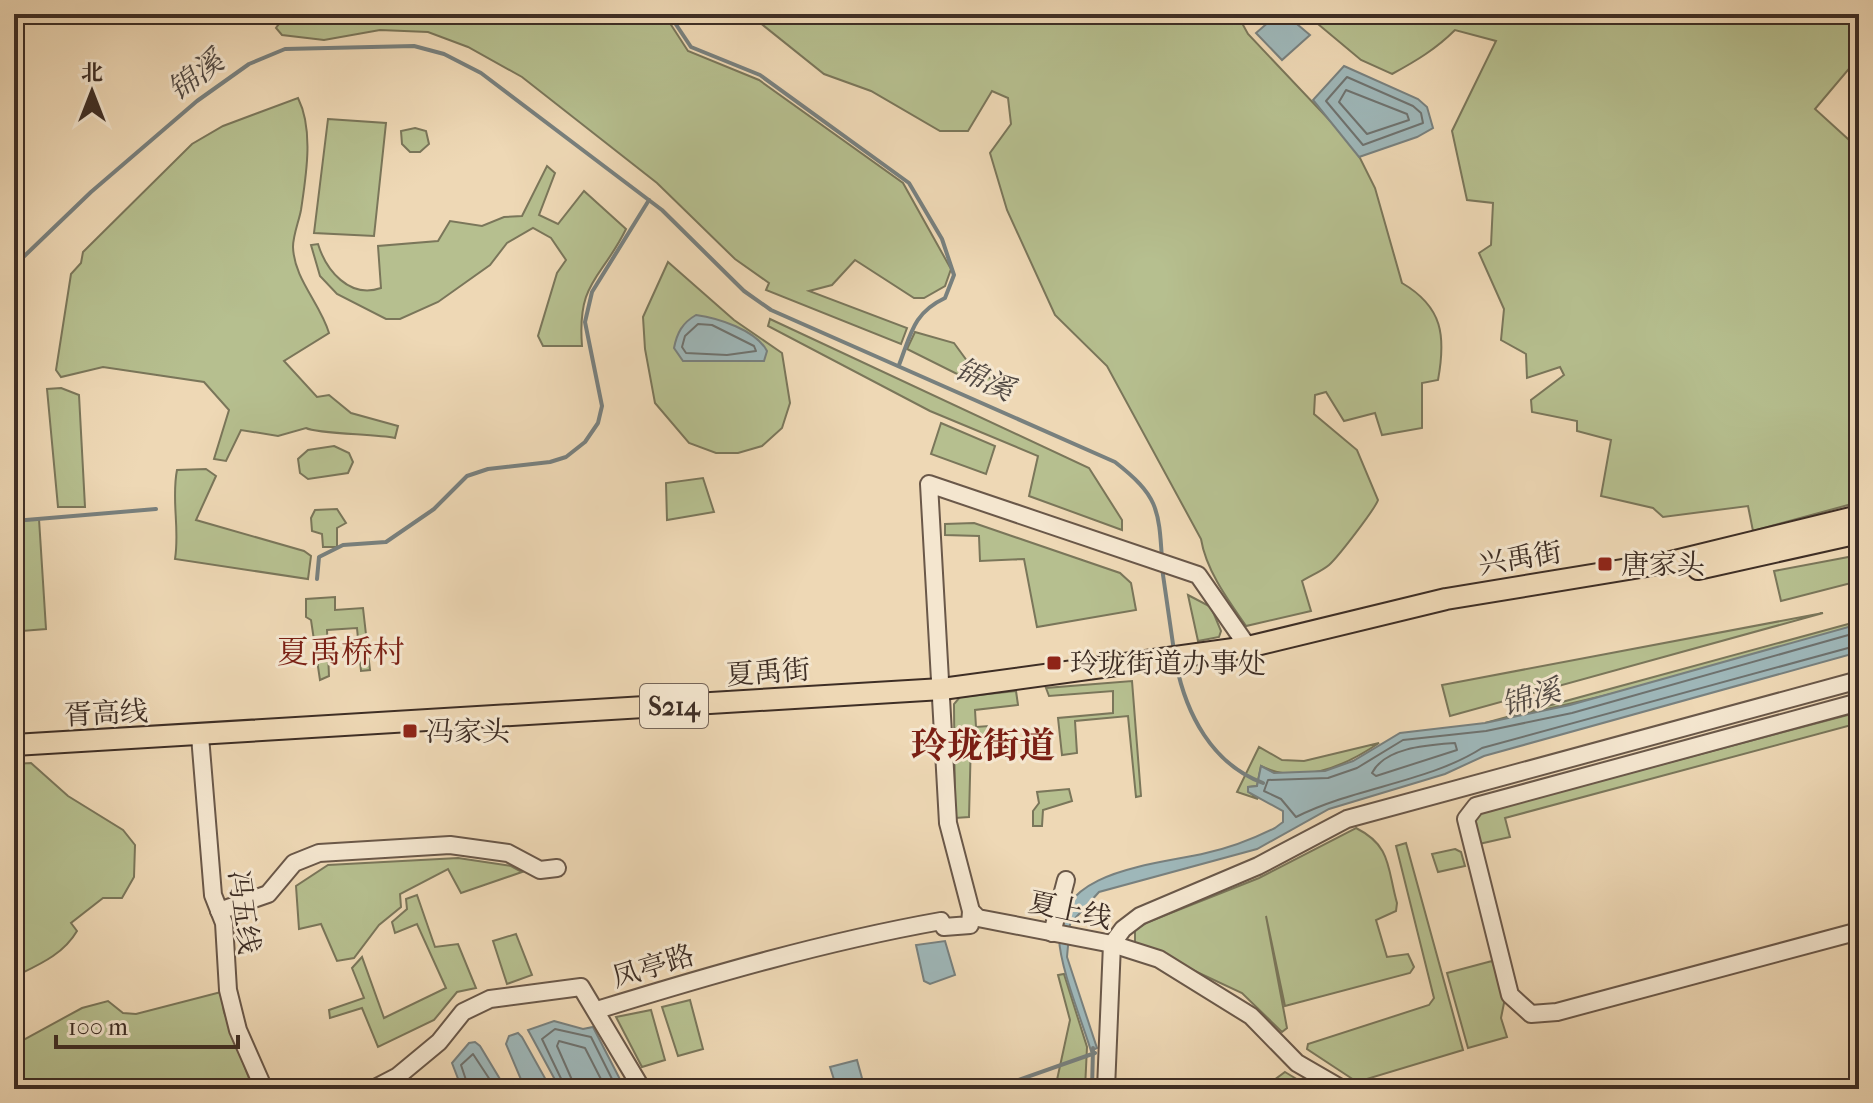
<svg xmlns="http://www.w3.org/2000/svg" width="1873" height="1103" viewBox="0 0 1873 1103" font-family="'IM FELL French Canon','Noto Serif SC',serif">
<rect width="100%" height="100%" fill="#eed8b5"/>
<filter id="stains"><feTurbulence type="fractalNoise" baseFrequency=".0025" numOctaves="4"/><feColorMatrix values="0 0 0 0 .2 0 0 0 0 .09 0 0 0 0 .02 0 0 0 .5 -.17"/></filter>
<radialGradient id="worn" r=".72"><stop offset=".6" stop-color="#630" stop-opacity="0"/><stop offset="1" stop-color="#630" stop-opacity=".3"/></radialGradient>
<g fill="#b6bf8f" stroke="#7a765a" stroke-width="2">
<path d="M286 14H664L688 51 759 80 903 183 951 269 945 286 924 298H914L855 260 832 285 809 291 907 328 901 344 766 290 769 283 735 259 657 183 522 77 468 47 428 32 380 30 324 40 282 35 276 28Z"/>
<path d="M749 14H1237L1248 34 1354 146 1375 188 1402 283C1443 307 1446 336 1438 380L1422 383V428L1382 435 1375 413 1344 421 1326 392 1315 395 1314 414 1357 450 1378 500C1375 509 1338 557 1329 565 1322 571 1310 576 1302 581L1311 611 1246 626C1228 600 1206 570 1201 539L1107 366 1055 315 1007 210 990 153 1011 124 1008 98 992 91 968 131H940L871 91 824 74Z"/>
<path d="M1306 14H1859V57L1815 109 1859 149V502L1753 531 1748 506 1663 517 1653 508 1601 496 1611 440 1577 431V421L1532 412 1531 400 1564 375 1560 367 1527 378 1526 354 1501 340 1504 309 1479 253 1491 245 1493 203 1467 200 1452 131 1496 41 1455 30C1436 49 1416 61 1392 74L1361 60Z"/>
<path d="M298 98C314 130 306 176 301 210 299 221 293 235 293 247 294 279 320 303 329 333L284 361 317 397 329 395 351 413 398 426 395 438C375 434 317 434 306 428L278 436 241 430 226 461 214 459 229 410 204 382 103 367 61 377 56 370 71 274 81 263 83 252 192 144 223 126Z"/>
<path d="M328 119 386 123 374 236 314 233Z"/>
<path d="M415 128 426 131 429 144 420 152H410L402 144 401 131Z"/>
<path d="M547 166 555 173 539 215 558 224 584 191 626 229C601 280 577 281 582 346H543L538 336 557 273 566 260 551 238 533 228 507 243 490 265 438 302 400 319H386L337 294 320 276 311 245 318 244C326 270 349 299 381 288L378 246 438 241 450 221 482 226 504 217 522 216Z"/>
<path d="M668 262 734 320 782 353 790 403 782 428 762 446 738 453H716L689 443 655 403 645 349 643 317Z"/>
<path d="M770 319 1089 468 1122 520V530L1029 496 1038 456 930 411 768 326Z"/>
<path d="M915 332 954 343 973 369 992 379 991 385 983 387 907 349Z"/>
<path d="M61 388 79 395 85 507H58L47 389Z"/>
<path d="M941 423 995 446 986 474 931 454Z"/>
<path d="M334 446 349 453 353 462 348 473 308 479 300 473 298 459 308 450Z"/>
<path d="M206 469 216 476 196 520 304 551 311 556 308 579 175 559C180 528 171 500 177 470Z"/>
<path d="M703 478 714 512 667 520 666 483Z"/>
<path d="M337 509 346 523 337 528V547H323L322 534 312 531 311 518 315 510Z"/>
<path d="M39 519 46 629 22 631 14 520Z"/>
<path d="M974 523 1120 573 1131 583 1136 610 1037 627 1024 559 980 561 979 536 945 535V524Z"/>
<path d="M1859 555V581L1781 601 1774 571Z"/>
<path d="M1188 595 1211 607 1221 631 1219 637 1198 641Z"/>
<path d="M335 597V610L363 608 370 670 361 671 357 628 327 630 329 676 320 680 311 620 306 617V599Z"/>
<path d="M1823 613 1450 716 1442 685Z"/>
<path d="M1859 621V624C1737 666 1610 695 1485 723Z"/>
<path d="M1132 681 1141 796 1136 797 1128 716 1075 721 1077 753 1062 755 1058 718 1113 713V691L1049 696 1046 688Z"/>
<path d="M1016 691 1018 705 975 710 976 727 989 726 990 733 971 738 969 817 955 818 954 704 960 697Z"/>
<path d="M1859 712V723L1505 818 1510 837 1479 844 1475 816 1486 811Z"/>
<path d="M1379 743C1345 766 1301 786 1261 766L1257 786 1249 787V792L1258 799 1237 792 1259 747 1282 760 1304 761Z"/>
<path d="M31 763 68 796 123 830 135 845 134 877 122 898H103L71 923 77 931C63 955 38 965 14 977V764Z"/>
<path d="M1069 789 1072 801 1043 810 1042 826H1033V811L1039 803 1037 792Z"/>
<path d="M1356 828C1392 846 1387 868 1397 903L1396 911 1376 920 1387 957 1408 954 1414 967 1410 973 1285 1006 1266 916 1287 1028 1282 1032 1242 993 1135 943V930L1148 922 1259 878Z"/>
<path d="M1406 843 1463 1050 1357 1082 1307 1049 1308 1044 1429 1005 1434 998 1396 846Z"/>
<path d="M1455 849 1461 852 1465 866 1438 872 1432 854Z"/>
<path d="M458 858 511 866 522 872 461 893 448 869 400 894 401 907 379 925 354 958 337 961 321 924 299 929 296 886 328 865Z"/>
<path d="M417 895 435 947 458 944 476 988 457 992 434 1020 378 1047 362 1008 330 1018 329 1010 364 998 352 968 362 957 384 1018 446 988 417 924 395 933 392 922 407 909 406 899Z"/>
<path d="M516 934 532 975 507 984 493 941Z"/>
<path d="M1492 961 1505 998 1501 1018 1507 1037 1468 1048 1447 973Z"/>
<path d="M1064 974 1087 1047 1085 1089H1055L1070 1020 1058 975Z"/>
<path d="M221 992 224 1012 253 1089H14V1045L82 1008 108 1001 123 1013 136 1014Z"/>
<path d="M690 1000 703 1049 678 1056 662 1007Z"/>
<path d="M651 1010 665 1060 642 1067 616 1017Z"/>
<path d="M1285 1072 1313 1089H1270V1083Z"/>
</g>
<g fill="#9eb7b9" stroke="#78807e" stroke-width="2">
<path d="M1278 14H1285L1310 35 1282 60 1256 33Z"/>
<path d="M1344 66 1418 99 1427 107 1433 128 1417 137 1359 157 1313 100Z"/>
<path d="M696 315C718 318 756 330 767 351L764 361H683L674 348C677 333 682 323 696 315Z"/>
<path d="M1859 624V652L1484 756 1445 774 1329 809 1257 849 1099 892 1070 924 1067 957 1097 1048 1091 1051C1082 1021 1060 968 1059 938 1057 869 1157 865 1206 853 1230 848 1253 839 1275 828L1283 822V811L1248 792V787L1257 786 1261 766 1274 773 1325 771 1353 761 1400 733 1485 723 1570 705Z"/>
<path d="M945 941 955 975 930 984 924 981 916 945Z"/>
<path d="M554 1021 583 1029 593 1027 625 1089H560L528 1030Z"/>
<path d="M518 1033 522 1037 551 1089H525L506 1044 509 1036Z"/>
<path d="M475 1042 480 1046 506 1089H462L452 1063 469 1043Z"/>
<path d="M857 1060 865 1089H837L830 1067Z"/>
</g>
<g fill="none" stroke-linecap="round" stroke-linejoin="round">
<g stroke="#6e726f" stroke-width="2">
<path d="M1347 77 1413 106 1421 113 1423 123 1363 145 1326 101Z"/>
<path d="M1346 90 1407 114 1409 120 1367 134 1339 102Z"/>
<path d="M698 324 712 325 754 346 756 351 727 355 686 353 682 347 685 336Z"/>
<path d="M1859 632 1572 713 1486 731 1403 740 1357 768 1328 778 1268 780 1264 791 1281 799 1296 817C1355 787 1427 783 1482 748L1859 645"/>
<path d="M1455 743 1457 750 1376 776 1372 773C1385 747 1429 745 1455 743Z"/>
<path d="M469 1089 461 1065 473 1054 496 1089"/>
<path d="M566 1089 542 1039 555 1029 591 1037 617 1089"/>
<path d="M576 1089 557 1046 559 1041 585 1048 606 1089"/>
</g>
<g stroke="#78807e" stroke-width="4">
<path d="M669 14 691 47 760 75 909 183 942 239 954 275 945 298C913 313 911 334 899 365"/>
<path d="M14 266 91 192 197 101 249 64 285 49 414 46 444 54 481 73 662 210 744 291 771 310 1115 462C1157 495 1159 507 1162 560"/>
<path d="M14 521 156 509"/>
<path d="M1162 568 1174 651"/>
<path d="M317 579 319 557 343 545 386 542 434 509 467 476 488 469 550 462 566 457 585 442 598 423 602 406 585 322 592 292 649 200"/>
<path d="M1176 663C1186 714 1212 764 1263 783"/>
<path d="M993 1089 1095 1053"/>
<path d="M1092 1089 1093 1048"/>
</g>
<defs>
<g id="minor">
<path d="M1248 647 1198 575 929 484 948 823 971 911 978 918 1112 944 1159 959 1251 1016 1297 1063 1342 1089"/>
<path d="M1859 702 1476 806 1466 819 1510 995 1531 1014 1557 1012 1859 931"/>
<path d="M200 736 213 895 224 923 228 990 238 1030 264 1089"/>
<path d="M219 911 268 894 294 863 319 853 450 845 508 853 540 870 557 868"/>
<path d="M1052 933 1066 880"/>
<path d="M597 1010C711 975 823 942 941 921L944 927 970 925 971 911"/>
<path d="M373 1089 398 1076 439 1042 463 1012 490 999 581 987 642 1089"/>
<path d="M1106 1089 1112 944 1123 929 1140 916 1258 866 1347 819 1859 680"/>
</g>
<g id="major">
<path d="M1698 569 1859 533"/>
<path d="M14 745 942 689 1248 647 1446 599 1671 562 1859 516"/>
</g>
</defs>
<use href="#minor" stroke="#6a5849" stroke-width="20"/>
<use href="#major" stroke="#3e2e25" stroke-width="24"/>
<use href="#minor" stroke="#f4e6cf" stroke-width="16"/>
<use href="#major" stroke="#eed8b5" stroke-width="20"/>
</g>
<g fill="#8f2418" stroke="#f4e6cf" stroke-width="3">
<rect x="1597" y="556" width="16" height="16" rx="4"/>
<rect x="1046" y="655" width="16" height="16" rx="4"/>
<rect x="402" y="723" width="16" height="16" rx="4"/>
</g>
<g text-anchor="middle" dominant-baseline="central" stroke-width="6" stroke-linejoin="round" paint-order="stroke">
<rect fill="#f4e6cf" stroke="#756558" stroke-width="2" x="640" y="684" width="68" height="44" rx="6"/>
<g font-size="26" font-weight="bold" fill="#3e2e25">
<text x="674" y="706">S214</text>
</g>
<g font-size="28" fill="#3e2e25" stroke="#f4e6cf">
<text transform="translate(1520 558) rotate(-9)">兴禹街</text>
<text transform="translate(768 672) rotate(-4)">夏禹街</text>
<text transform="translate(106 713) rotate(-3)">胥高线</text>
<text transform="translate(1070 910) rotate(12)">夏上线</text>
<text transform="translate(244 912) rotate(82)">冯五线</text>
<text transform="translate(653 966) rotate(-17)">凤亭路</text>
</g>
<g font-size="28" fill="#3e2e25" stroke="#f4e6cf" text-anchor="start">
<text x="1621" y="564">唐家头</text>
<text x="1070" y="663">玲珑街道办事处</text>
<text x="426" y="731">冯家头</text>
</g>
<g font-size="30" font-style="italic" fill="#514943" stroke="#f4e6cf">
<text transform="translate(196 76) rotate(-37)">锦溪</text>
<text transform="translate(984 380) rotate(24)">锦溪</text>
<text transform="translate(1531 698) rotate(-16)">锦溪</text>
</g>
<g font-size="32" fill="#7a1f14" stroke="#f4e6cf">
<text x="341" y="652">夏禹桥村</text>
</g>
<g font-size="36" font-weight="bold" fill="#7a1f14" stroke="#f4e6cf">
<text x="983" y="746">玲珑街道</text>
</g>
</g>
<rect width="1873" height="1103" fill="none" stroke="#eed8b5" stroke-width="48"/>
<rect x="16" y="16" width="1841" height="1071" fill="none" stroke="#3e2e25" stroke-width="4"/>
<rect x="24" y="24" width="1825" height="1055" fill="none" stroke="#3e2e25" stroke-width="2"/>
<g transform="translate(92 92)" stroke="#f4e6cf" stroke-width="6" paint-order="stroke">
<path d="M0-6L14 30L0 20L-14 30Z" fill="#3e2e25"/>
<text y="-12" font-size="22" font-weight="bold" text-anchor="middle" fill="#3e2e25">北</text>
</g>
<path d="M56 1035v12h182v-12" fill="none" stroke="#3e2e25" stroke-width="4"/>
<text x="68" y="1035" font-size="24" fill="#3e2e25" stroke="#f4e6cf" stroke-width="6" paint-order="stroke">100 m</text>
<rect width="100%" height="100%" filter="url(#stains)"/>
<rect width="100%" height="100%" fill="url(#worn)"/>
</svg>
